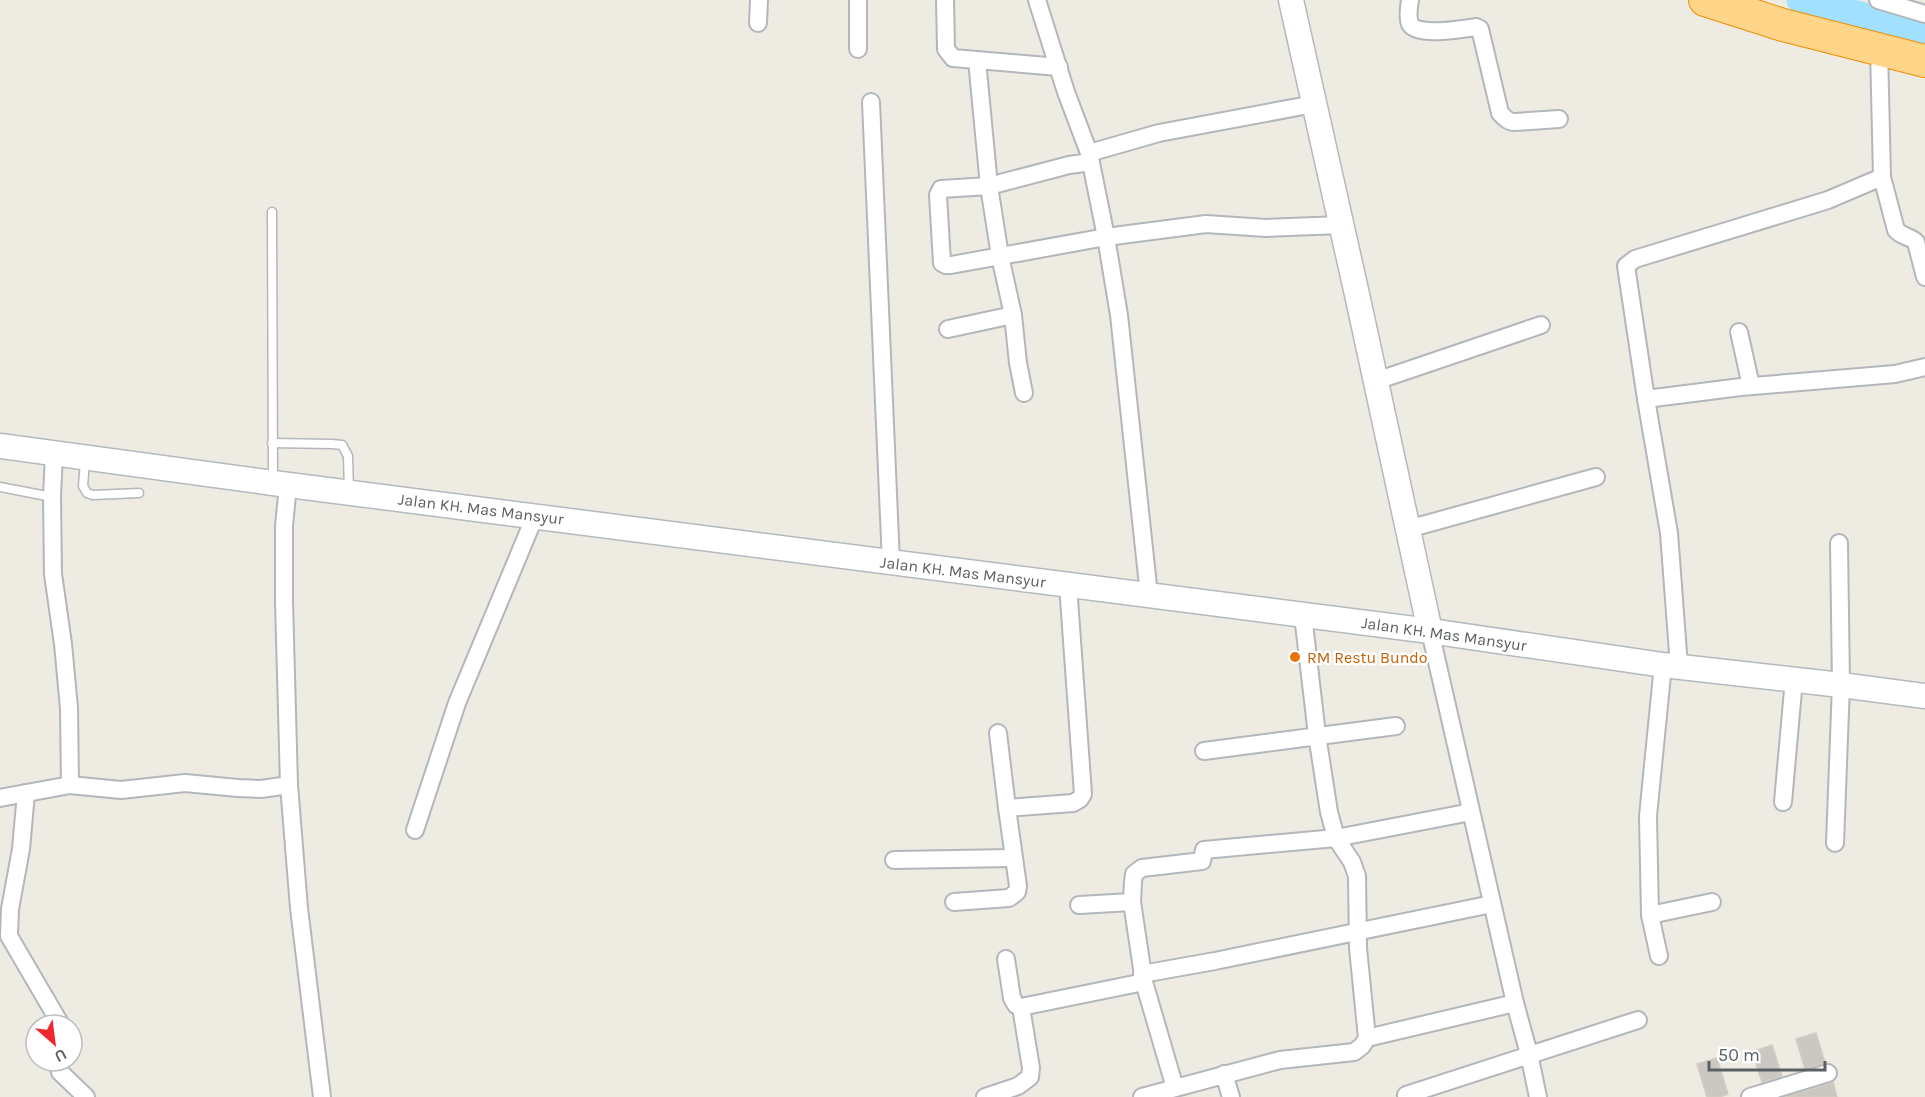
<svg xmlns="http://www.w3.org/2000/svg" width="1925" height="1097" viewBox="0 0 1925 1097" font-family="Karla,sans-serif">
<rect width="100%" height="100%" fill="#eeebe3"/>
<g fill="none" stroke-linecap="round" stroke-linejoin="round">
<path stroke="#a2e0ff" stroke-width="27" d="M1800 0 1925 31"/>
</g>
<g fill="#cbc7c2" stroke="#d3ccc1" stroke-width="1.5">
<path d="M1816 1033 1825 1063 1805 1069 1796 1039Z"/>
<path d="M1772 1045 1782 1076 1762 1082 1752 1052Z"/>
<path d="M1717 1058 1728 1094 1720 1097H1707L1697 1064Z"/>
<path d="M1833 1082 1837 1097H1786L1831 1083Z"/>
</g>
<g fill="none" stroke-linecap="round" stroke-linejoin="round">
<defs>
<g id="lane">
<path d="M272 212 273 480"/>
<path d="M272 443 332 444 342 445 348 456 349 492"/>
<path d="M85 461 83 486 87 493 93 495 139 493"/>
<path d="M0 487 52 497"/>
</g>
<g id="street">
<path d="M858 0V49"/>
<path d="M945 0 946 49 953 58 1059 67"/>
<path d="M1037 0 1066 92 1089 153 1106 237 1119 315 1149 595"/>
<path d="M1410 0C1409 7 1407 17 1410 24 1417 37 1463 29 1476 27L1480 29 1500 113C1505 118 1508 122 1515 122L1559 119"/>
<path d="M1878 0 1925 14"/>
<path d="M758 23 759 0"/>
<path d="M1879 49 1882 177 1896 230C1902 237 1910 236 1916 242L1925 277"/>
<path d="M977 60 989 186 1000 256 1013 315 1018 363 1024 393"/>
<path d="M871 102 891 563"/>
<path d="M1089 153 1159 133 1314 104"/>
<path d="M1091 162 1069 165 989 186 941 189 938 195 942 263 946 265H951L1106 237 1206 224 1266 228 1341 225"/>
<path d="M948 329 1013 315"/>
<path d="M1739 332 1751 386"/>
<path d="M1376 381 1541 325"/>
<path d="M1646 399 1741 387 1895 374 1925 367"/>
<path d="M54 453 52 497 53 574 63 644 69 708 70 785"/>
<path d="M288 485 284 526V602L289 785 299 908 322 1097"/>
<path d="M1408 529 1596 477"/>
<path d="M1430 631 1515 1003 1529 1054 1538 1097"/>
<path d="M1679 666 1669 533 1646 399 1626 266 1635 259 1828 200 1882 177"/>
<path d="M998 733 1007 808"/>
<path d="M1204 751 1396 726"/>
<path d="M26 793 21 849 10 909 9 936 61 1025"/>
<path d="M0 798 70 785 121 790 185 783 238 788 261 789 289 785"/>
<path d="M1783 802 1794 679"/>
<path d="M415 830 457 703 535 516"/>
<path d="M1835 843 1841 685 1839 543"/>
<path d="M894 860 1013 858"/>
<path d="M954 902 1009 898 1017 892 1018 886 1007 808 1073 803 1080 799 1083 794 1068 585"/>
<path d="M1079 905 1132 902"/>
<path d="M1650 915 1712 902"/>
<path d="M1659 956 1650 915 1648 816 1663 665"/>
<path d="M1006 959 1012 998 1016 1005 1021 1007 1144 982"/>
<path d="M1142 974 1215 961 1492 904"/>
<path d="M1367 1038 1515 1003"/>
<path d="M57 1061 60 1072 86 1097"/>
<path d="M1224 1074 1231 1097"/>
<path d="M1175 1088 1144 982 1132 902 1133 882 1134 874 1142 868 1202 861 1204 850 1336 838 1471 812"/>
<path d="M1406 1095 1638 1020"/>
<path d="M985 1097 1018 1086 1030 1077 1031 1068 1021 1007"/>
<path d="M1142 1097 1280 1060 1354 1052 1362 1046 1367 1038 1358 948 1357 876 1352 862 1336 838 1329 812 1317 735 1303 615"/>
<path d="M1750 1097 1828 1073"/>
</g>
<g id="secondary">
<path d="M1291 0 1358 299 1430 631"/>
<path d="M0 446 273 483 1430 631 1663 665 1841 685 1925 696"/>
</g>
<path id="highway" d="M1705 0 1783 25 1925 61"/>
</defs>
<use href="#lane" stroke="#b3b7bb" stroke-width="11"/>
<use href="#street" stroke="#b3b7bb" stroke-width="20"/>
<use href="#secondary" stroke="#b4b9be" stroke-width="27"/>
<use href="#highway" stroke="#f18d00" stroke-width="34"/>
<use href="#lane" stroke="#fff" stroke-width="8"/>
<use href="#street" stroke="#fff" stroke-width="16"/>
<use href="#secondary" stroke="#fff" stroke-width="24"/>
<use href="#highway" stroke="#ffd589" stroke-width="32"/>
</g>
<circle fill="#e8710a" stroke="#fff" stroke-width="2" cx="1295" cy="657" r="6"/>
<g text-anchor="middle" dominant-baseline="central" stroke-width="5" stroke-linejoin="round" paint-order="stroke">
<g font-size="16" fill="#5b6064" stroke="#fff">
<text transform="translate(481 509) rotate(7)">Jalan KH. Mas Mansyur</text>
<text transform="translate(963 572) rotate(7)">Jalan KH. Mas Mansyur</text>
<text transform="translate(1444 634) rotate(8)">Jalan KH. Mas Mansyur</text>
</g>
<g font-size="16" fill="#c56008" stroke="#fff" text-anchor="start">
<text x="1307" y="657">RM Restu Bundo</text>
</g>
</g>
<g transform="translate(54 1043) rotate(152)"><circle r="28" fill="#ffffff" stroke="#bdbfc1" stroke-width="1.5"/>
<path d="M0-4.5L10 22L0 15L-10 22Z" fill="#ef282d"/>
<text y="-9" font-size="16" font-weight="bold" text-anchor="middle" fill="#5b6064">U</text>
</g>
<path d="M1709 1061v9h116v-9" fill="none" stroke="#5b6064" stroke-width="3"/>
<text x="1718" y="1061" font-size="18" fill="#5b6064" stroke="#ffffff" stroke-width="4.5" paint-order="stroke">50 m</text>
</svg>
